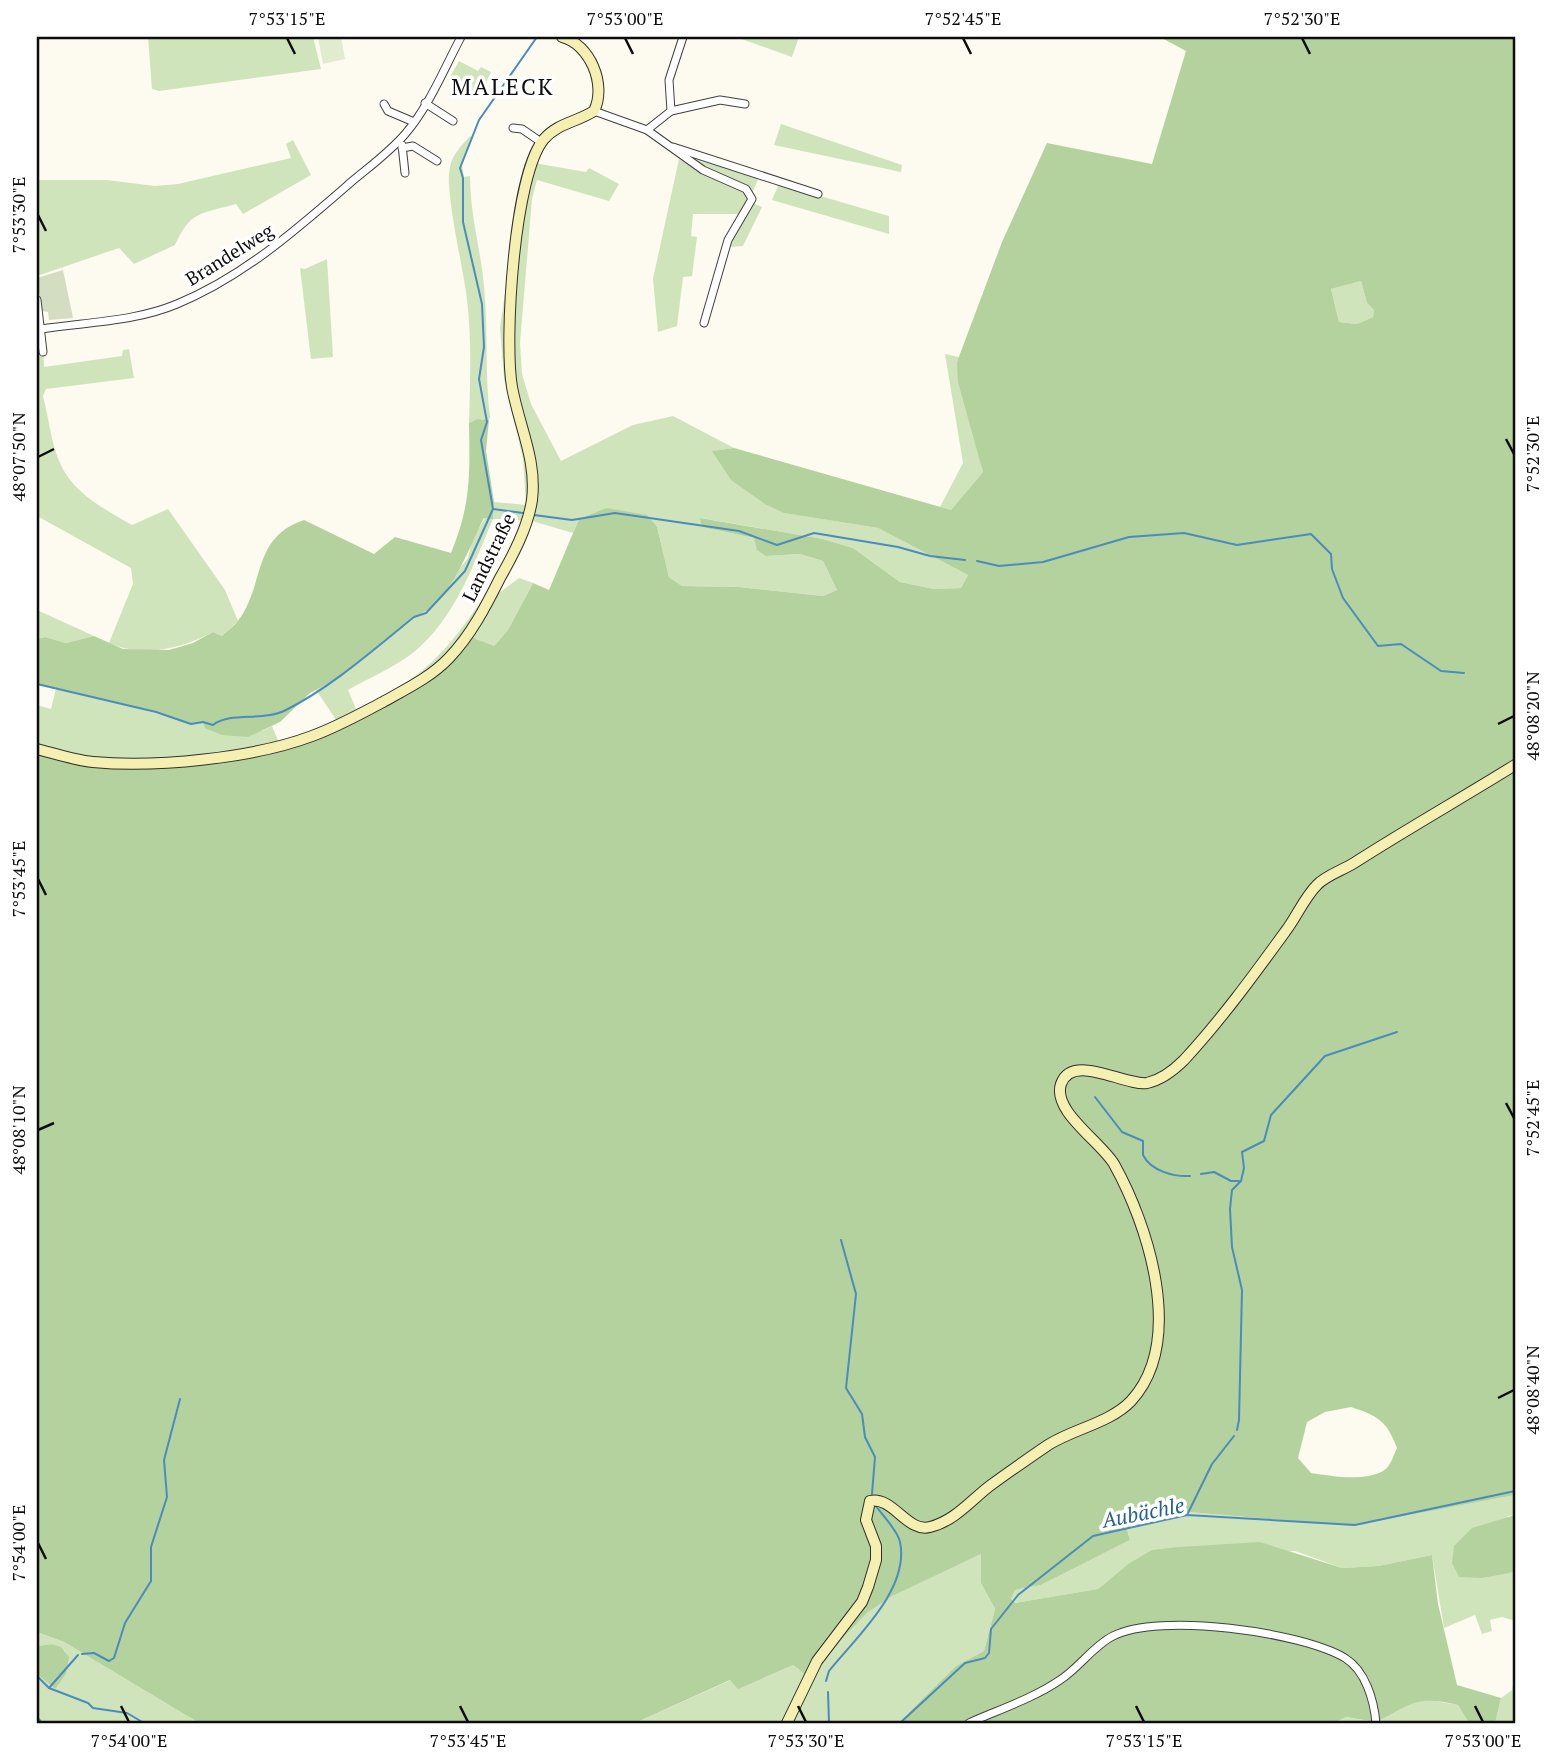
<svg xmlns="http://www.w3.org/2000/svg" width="1552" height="1760" viewBox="0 0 1552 1760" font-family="'PT Serif',serif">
<rect width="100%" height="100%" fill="#fdfaef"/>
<g fill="#d0e4bc">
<path d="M148 37H313L321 69 159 91 152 89Z"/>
<path d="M736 37H799L792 57Z"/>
<path d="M459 61 478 71 481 67 491 72 479 97 448 80Z"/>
<path d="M781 124 902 165 901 172 774 145Z"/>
<path d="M470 136 473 137 462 165 464 177 470 176C470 218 483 257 485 299 488 339 485 377 490 417L489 420 477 419 469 423C470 382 472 341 467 300 464 270 444 191 450 167 452 155 462 145 470 136Z"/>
<path d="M293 140 311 175 243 214 236 204C201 214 191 210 175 245L134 264 119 248 37 276V180H107L155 186 178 184 291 158 286 144Z"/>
<path d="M679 159 690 166 695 160 759 177 752 193 753 203 762 207 743 246 729 247 734 233 745 217 736 214H693L691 236 697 237 692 276 683 277 677 326 658 332 653 279Z"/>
<path d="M534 163 586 172 589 168 619 184 609 201 537 180 532 199 520 343 522 374 531 404 561 461 633 425 673 416 734 448 713 451 785 513 878 528 968 575 961 588 934 589 900 582 853 548 823 539 701 518 702 527 754 538 766 556 800 554 823 561 837 590 823 596 739 587 682 586 669 577 657 527 606 508 579 519 573 533 532 521 493 519C473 566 455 618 414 652 395 667 369 678 348 690L356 709C422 682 449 649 488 591L496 595 519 578 533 583 508 630 493 647 477 639C460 649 449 667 433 679 407 698 371 715 341 727L316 690 337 679 414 617 427 613 447 590 448 583 468 558 472 540 485 518H493L494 502 526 505 523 459 504 378 500 328 523 168 533 166Z"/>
<path d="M779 184 889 216V234L772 200Z"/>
<path d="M327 259 333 357 311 359 300 268 305 269Z"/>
<path d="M1361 281 1367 303 1374 310 1373 317 1357 324 1339 322 1331 289Z"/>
<path d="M37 338H43L44 367 122 356 123 350 129 349 134 378 46 389 43 396C49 418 51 445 61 465 74 494 106 510 132 525L168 509 225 590 238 621 222 636 213 632C181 649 143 658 109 643L133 584 131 568 37 516Z"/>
<path d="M945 354 959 357 957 362 983 472 951 510 940 507 963 463Z"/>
<path d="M37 610 94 636 66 643 45 637 37 639Z"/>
<path d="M56 689 88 695 173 718 262 731 272 726 281 747 161 767 37 753V705L51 709Z"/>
<path d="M1515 1495V1515L1508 1516 1499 1574 1515 1572V1621L1502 1617 1490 1620 1492 1631 1482 1634 1475 1615 1444 1628 1432 1555 1378 1566 1342 1568 1295 1551 1128 1564 1098 1589 1014 1603 1011 1599 1015 1590 1041 1585 1130 1540 1125 1522 1189 1512 1352 1526Z"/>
<path d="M981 1554V1583L995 1609 984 1651 956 1666 898 1723H635L731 1680 739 1688 793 1665 799 1670C827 1651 844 1629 869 1611 902 1586 944 1572 981 1554Z"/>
<path d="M37 1632 64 1642 199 1723H37V1674L55 1689 65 1651 52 1644 37 1646Z"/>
<path d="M1515 1676V1723H1495L1501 1698 1512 1690Z"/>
<path d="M1425 1699 1458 1705 1469 1723H1333L1345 1717 1376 1722 1402 1705Z"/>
</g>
<g fill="#b4d29d" fill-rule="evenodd">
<path d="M1160 37H1515V1495L1352 1526 1189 1512 1125 1522 1130 1540 1041 1585 1015 1590 1011 1599 1015 1603 1098 1589 1128 1564 1152 1550 1179 1547 1260 1542 1342 1568 1378 1566 1432 1555 1438 1604 1457 1685 1501 1698 1495 1723H1469L1458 1705C1414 1695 1413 1704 1376 1722L1346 1717 1333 1723H898L956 1666 984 1651 995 1609 981 1583V1554L892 1596 868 1612 806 1675 793 1665 738 1689 730 1680 635 1723H199L64 1642 37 1632V753L82 765 219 760 347 725 431 680 455 660 471 637 494 646 508 630 533 583 549 590 579 519 606 508 647 515 657 527 669 577 682 586 739 587 823 596 837 590 823 561 800 554 766 556 757 550 754 538 702 527 700 518 823 539 853 548 900 582 934 589 961 588 968 575 878 528 784 513 765 504 731 480 712 451 734 448 951 510 983 472 958 382 957 362 1002 242 1047 143 1152 164 1186 51ZM1361 281 1367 303 1374 310 1373 317 1357 324 1339 322 1331 289ZM1351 1407C1378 1416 1387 1421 1397 1448 1393 1456 1391 1466 1383 1471 1363 1482 1332 1476 1311 1473L1298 1458 1307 1422 1325 1412Z"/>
<path d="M477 419 489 420 486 451 494 502 493 519 484 518C468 549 449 607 413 617L337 679 310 693 280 722 248 737 222 735 205 728 203 722 191 724 156 712 37 684V639L45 637 66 643 94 636 123 649 169 650 193 643 213 632 222 636C227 631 234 626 238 621 266 583 251 538 304 520L374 554 395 537 451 553C471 504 470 475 469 423Z"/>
<path d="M1515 1515V1572L1482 1578 1459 1577 1452 1563 1454 1546 1472 1528Z"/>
<path d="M52 1644 61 1647 69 1657 66 1674 55 1689 37 1674V1646Z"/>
</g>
<path fill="#d3ddc2" d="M63 270 73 318 49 320 48 312 42 311 37 278Z"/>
<path fill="#e0eccd" d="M318 37H341L345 59 323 64Z"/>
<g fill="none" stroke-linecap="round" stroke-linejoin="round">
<g stroke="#498cbd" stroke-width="2">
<path d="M493 509 523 513"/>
<path d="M534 515 572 520 615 513 739 531 777 545 814 533 898 547 930 556 965 560"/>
<path d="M977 561 999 566 1043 562 1129 537 1184 533 1237 545 1311 534 1331 554 1332 569 1343 598 1378 646 1401 644 1441 671 1464 673"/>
<path d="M37 684 156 712 191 724 203 722 213 725C231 711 263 722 286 710 333 686 373 650 414 617L426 613 465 571 493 509 481 440 487 422 479 379 484 347 482 304 463 222V178L460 168 479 120 537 37"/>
<path d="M1095 1097 1122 1132 1143 1141V1155C1151 1171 1174 1177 1190 1176"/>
<path d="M1201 1174 1214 1172 1231 1181H1239"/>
<path d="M841 1240 856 1294 846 1388 862 1414 865 1437 875 1457 872 1494"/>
<path d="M1237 1430 1239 1420 1242 1290 1232 1247 1230 1209 1232 1190 1241 1181 1244 1168 1242 1152 1264 1141 1271 1115 1325 1056 1397 1032"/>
<path d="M1188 1513 1212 1464 1234 1436"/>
<path d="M82 1654 94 1653 109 1661 114 1658 125 1623 151 1581V1547L167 1497 164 1460 180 1399"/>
<path d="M37 1676 49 1688 88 1703 93 1708 127 1713 144 1723"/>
<path d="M826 1681 829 1671C855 1638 910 1590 900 1542 898 1531 883 1516 876 1506"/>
<path d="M49 1688 78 1655"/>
<path d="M828 1692 829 1723"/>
<path d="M37 1717 42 1723"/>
<path d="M900 1723 965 1663 985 1658 989 1653 991 1629 1018 1595 1093 1536 1187 1515 1355 1525 1515 1491"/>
</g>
<defs>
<g id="street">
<path d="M425 103 453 121"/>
<path d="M384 104 388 111 414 122"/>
<path d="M594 111 647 130 671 111 669 80 683 37"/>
<path d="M671 111 720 100 745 104"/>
<path d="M513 128 522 129 541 142"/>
<path d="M647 130 703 170 746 189 752 199 728 240 704 323"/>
<path d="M402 145 405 173"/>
<path d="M673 147 818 194"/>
<path d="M402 148 413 146 437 161"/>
<path d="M37 300 43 352"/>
<path d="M41 329C86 322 134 322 177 304 243 277 297 229 350 183 369 167 390 152 406 133 429 106 444 69 461 37"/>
<path d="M969 1723C998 1710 1034 1698 1060 1680 1079 1668 1093 1646 1113 1636 1159 1612 1301 1632 1345 1658 1366 1671 1374 1701 1376 1723"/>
</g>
<g id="secondary">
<path d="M37 749C56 754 74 760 93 762 155 768 254 758 312 736 337 727 360 714 383 702 406 689 431 677 449 658 471 635 486 606 500 578 513 555 528 527 532 500 537 460 519 426 512 387 504 340 514 174 544 139 558 123 577 122 594 111 607 85 590 44 562 37"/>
<path d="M787 1723 817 1661 862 1602 868 1587 876 1560V1546L866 1520 870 1501C893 1496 907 1533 930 1527 955 1521 972 1499 991 1485 1010 1471 1029 1458 1048 1445 1073 1429 1110 1423 1131 1401 1186 1341 1148 1225 1114 1164 1100 1141 1052 1111 1061 1084 1072 1052 1124 1086 1147 1083 1161 1080 1174 1070 1184 1060 1221 1020 1253 976 1285 932 1296 918 1304 898 1317 885 1325 876 1343 870 1354 863 1407 829 1462 798 1515 765"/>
</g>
</defs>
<use href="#street" stroke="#404040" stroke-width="9"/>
<use href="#secondary" stroke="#2f2f2f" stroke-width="12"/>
<use href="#street" stroke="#fff" stroke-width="7"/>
<use href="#secondary" stroke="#f5efb1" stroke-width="10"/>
</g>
<path fill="none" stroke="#0d0d0d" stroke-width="2.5" d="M287 38 295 54M625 38 633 54M963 38 971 54M1302 38 1310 54M38 215 46 231M1506 439 1514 454M38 457 54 449M1498 724 1514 716M38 879 46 895M1506 1103 1514 1118M38 1130 54 1123M1498 1398 1514 1390M38 1543 46 1559M121 1706 129 1722M460 1706 468 1722M798 1706 806 1722M1136 1706 1144 1722M1475 1706 1483 1722"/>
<g text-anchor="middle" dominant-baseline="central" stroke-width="7" stroke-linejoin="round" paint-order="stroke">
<g font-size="19" fill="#0d0d0d" stroke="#fff">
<text transform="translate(229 254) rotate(-32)">Brandelweg</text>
<text transform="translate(488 557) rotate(-64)">Landstraße</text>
</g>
<g font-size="21" font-style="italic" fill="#255f90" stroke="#fff">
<text transform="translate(1143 1512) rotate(-11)">Aubächle</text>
</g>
<g font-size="23" letter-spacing="2" fill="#0d0d0d" stroke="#fff">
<text x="503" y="86">MALECK</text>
</g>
</g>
<rect width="1552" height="1760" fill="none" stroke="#ffffff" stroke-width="77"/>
<rect x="38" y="38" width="1476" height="1684" fill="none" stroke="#0d0d0d" stroke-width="2.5"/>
<g font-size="18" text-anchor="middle" fill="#0d0d0d">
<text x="287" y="25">7°53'15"E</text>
<text x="625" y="25">7°53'00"E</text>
<text x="963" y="25">7°52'45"E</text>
<text x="1302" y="25">7°52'30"E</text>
<text transform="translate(19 215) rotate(-90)" y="6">7°53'30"E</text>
<text transform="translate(1533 454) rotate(-90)" y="6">7°52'30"E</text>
<text transform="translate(19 457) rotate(-90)" y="6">48°07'50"N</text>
<text transform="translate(1533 716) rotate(-90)" y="6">48°08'20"N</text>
<text transform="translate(19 879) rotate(-90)" y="6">7°53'45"E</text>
<text transform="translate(1533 1118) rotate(-90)" y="6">7°52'45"E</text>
<text transform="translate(19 1130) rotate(-90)" y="6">48°08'10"N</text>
<text transform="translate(1533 1390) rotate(-90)" y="6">48°08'40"N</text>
<text transform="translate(19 1543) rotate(-90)" y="6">7°54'00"E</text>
<text x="129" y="1747">7°54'00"E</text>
<text x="468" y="1747">7°53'45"E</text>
<text x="806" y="1747">7°53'30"E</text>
<text x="1144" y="1747">7°53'15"E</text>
<text x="1483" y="1747">7°53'00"E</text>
</g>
</svg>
